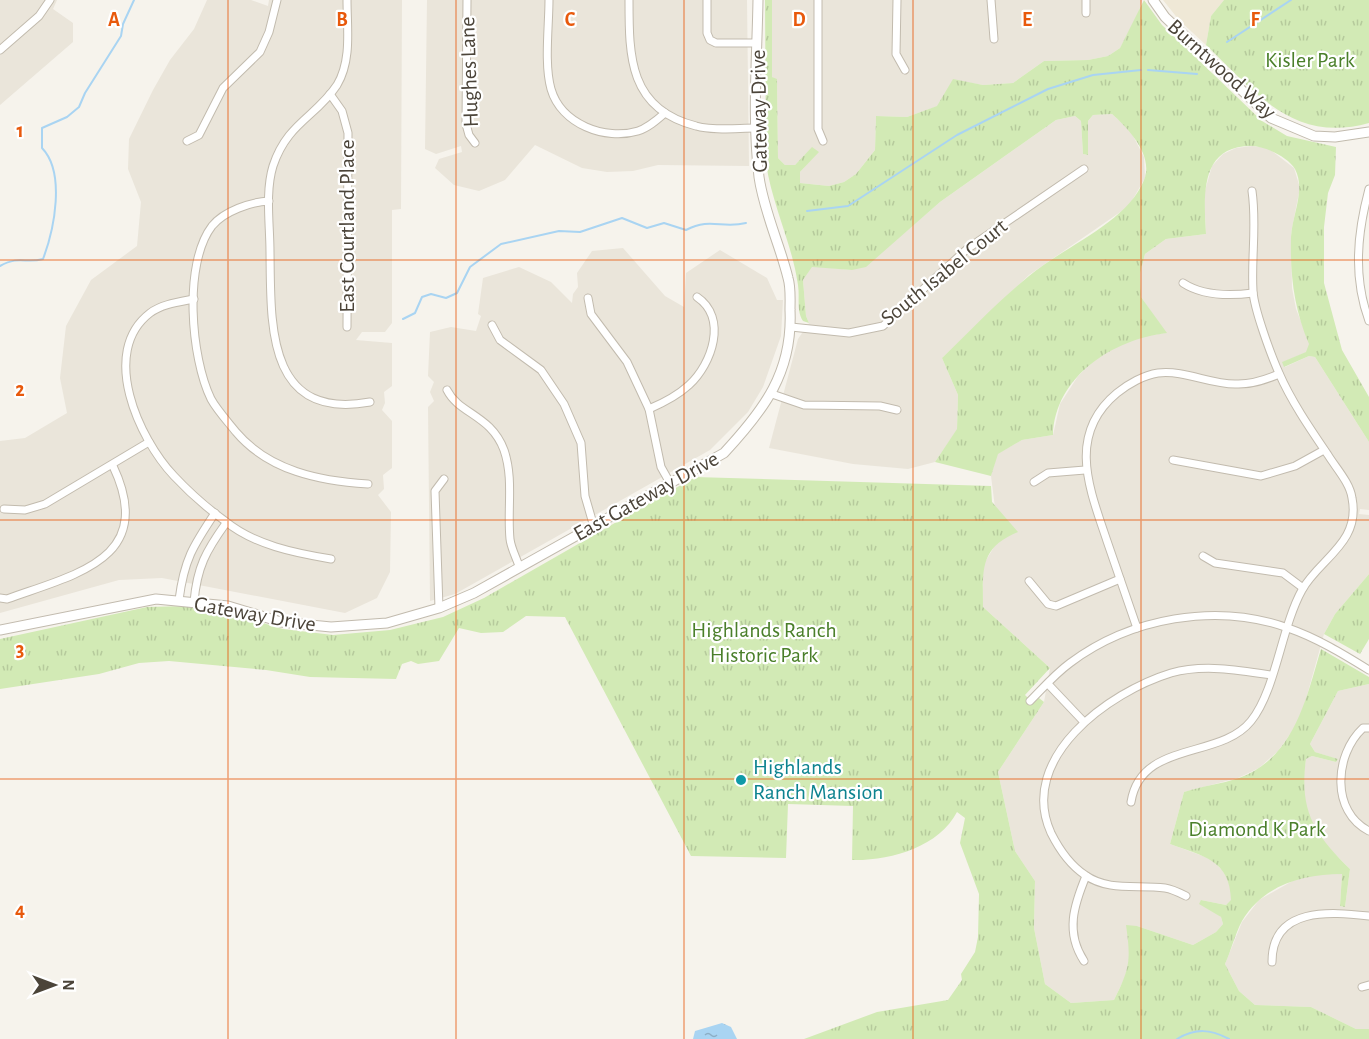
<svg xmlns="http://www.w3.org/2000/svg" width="1369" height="1039" viewBox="0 0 1369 1039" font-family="'Alegreya Sans',sans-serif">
<defs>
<pattern id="grass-tufts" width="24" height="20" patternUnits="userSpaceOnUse" patternTransform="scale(1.5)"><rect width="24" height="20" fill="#d2eab5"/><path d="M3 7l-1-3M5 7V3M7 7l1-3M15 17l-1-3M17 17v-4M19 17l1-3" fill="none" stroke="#b6ca9c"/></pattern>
<pattern id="water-ripples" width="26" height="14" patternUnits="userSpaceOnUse" patternTransform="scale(1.5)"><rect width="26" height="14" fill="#a9d4f2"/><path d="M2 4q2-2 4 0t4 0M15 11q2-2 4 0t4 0" fill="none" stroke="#8caec5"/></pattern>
</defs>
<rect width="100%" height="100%" fill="#f6f3ec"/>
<g fill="#eae5da">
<path d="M0 0H57L53 9 73 23V42L0 105Z"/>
<path d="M207 0H251L268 6 269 0H402L401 209 392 210V323L385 332H362L356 340 392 343V386L384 392 385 403 382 410 392 421V468L383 475 384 489 378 495 391 512 390 572 377 598 345 613 162 578 119 580 0 613V441L25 438 67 413 60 378 66 326 91 280 137 246 141 202 128 169 129 139 153 90 170 60 194 29Z"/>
<path d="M427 0H747L749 166 658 165 633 171 607 172 582 168 535 145 505 180 479 191 454 185 435 168 439 159 462 152 461 146 436 154 425 149Z"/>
<path d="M772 0H1142L1138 15 1120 48 1108 56 1088 60 1044 61 1013 83 983 85 953 80 938 106 907 117 876 116 875 150 856 174 844 182 829 186 800 183V172L818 152 812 148 795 165H785L778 158 777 80 772 77Z"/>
<path d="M1112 114 1130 130 1144 157 1145 178 1129 206 1029 275 942 358 958 395 957 430 935 462 908 469 853 464 769 448 798 339 809 323 806 316 803 280 812 266 852 270 904 233 940 202 1056 120 1075 116 1081 121 1083 154 1088 155V121L1093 115Z"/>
<path d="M1252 146 1268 148 1294 168 1300 188 1291 233 1292 288 1296 309 1310 344 1307 352 1283 362 1285 367 1309 356 1315 357 1369 442V510L1360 509 1359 514 1369 515V574L1335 614 1324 634 1303 710 1293 730 1278 751 1259 768 1238 778 1184 792 1170 844 1211 859 1222 870 1231 884V901L1226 905 1201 900 1221 917 1223 924 1216 932 1193 945 1137 926 1125 977 1114 1000 1071 1003 1045 984 1034 928 1035 881 1015 851 998 772 1044 702 1050 668 983 607V565L999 539 991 476 997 454 1022 440 1053 435 1060 404 1078 376 1096 359 1117 346 1141 336 1166 333 1141 297 1140 274 1145 254 1166 239 1206 234 1204 194 1212 166 1223 154 1236 148Z"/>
<path d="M623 248 665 296 684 307 686 273 720 250 767 278 777 300H783L781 336 763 387 748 412 710 450 455 594 430 601 428 407 434 401 430 392 434 382 428 376 430 332 451 327 476 331 481 316 478 314 483 278 519 267 551 282 572 303 573 294 578 287 577 273 592 251Z"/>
<path d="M1369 684V1029H1356L1311 1007 1255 1005 1239 991 1225 964 1242 922 1259 900 1296 879 1318 874H1342L1340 906 1345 907 1350 869 1324 843 1312 824 1305 802 1303 781 1306 759 1312 756 1336 762 1337 759 1315 752 1310 744 1338 691Z"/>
</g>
<path fill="#efe8d6" d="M1163 0H1224L1211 16 1206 45 1179 20Z"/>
<g fill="url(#grass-tufts)">
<path d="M765 0H772V77L777 79 778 158 785 165H795L812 147 819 152 800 172V183L829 186 844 182 856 174 875 150 876 116 907 117 937 106 953 79 983 85 1013 83 1044 61 1088 60 1108 56 1120 48 1144 0 1162 25 1262 121 1287 136 1336 147 1335 175 1328 193 1324 227V283L1342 350 1369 397V442L1315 357 1309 356 1284 367 1282 362 1306 352 1309 344C1294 309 1290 275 1291 237 1292 215 1306 190 1295 169 1288 157 1265 146 1251 146 1199 146 1204 197 1206 234L1166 239 1145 254 1140 274 1141 297 1167 333C1114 339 1055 376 1053 435L1022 440 998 454 991 476 935 462 957 429 958 395 942 358C971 330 998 301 1029 276 1063 247 1127 223 1144 180 1154 156 1129 129 1112 114L1093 115 1088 121V155L1083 154 1081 121 1075 116 1056 120 940 202 866 267 852 270 812 267 803 280 806 316 809 323 803 321C796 310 800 298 798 285 792 243 772 205 766 163Z"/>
<path d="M1224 0H1369V123C1293 144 1255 92 1206 45L1211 16Z"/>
<path d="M695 477 991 486 992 502 1018 532C979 548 983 570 983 607L1050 668 1025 695 1033 703 1039 698 1044 702 998 772 1015 851 1035 881 1034 928 1045 984 1071 1003 1114 1000C1130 968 1131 960 1126 925L1137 926 1193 945 1216 932 1223 924 1221 917 1199 904 1201 900 1226 905 1231 900C1230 860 1203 856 1170 844L1184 792C1202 786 1221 784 1239 778 1294 758 1306 699 1321 649L1369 677V684L1338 691 1310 744 1315 752 1338 759 1336 762 1312 756 1306 759C1299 811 1314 834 1350 869L1345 907 1340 906 1342 874C1303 874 1263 885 1242 921 1235 934 1231 951 1225 964L1239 991 1255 1005 1311 1007 1356 1029H1369V1039H804L877 1012 948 1000 962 980 961 974 975 952 978 937 979 894 960 843 965 818 957 812C939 847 890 861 852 860L853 806 788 804 786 858 691 856 565 617 526 616 503 632 481 633 459 628 439 661 418 664 411 661 402 664 396 679 310 677 266 670 169 661 139 663 99 674 0 689V639L147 607 188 606 227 612 283 629 333 635 390 630 443 617 484 598Z"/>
<path d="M1369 574V639L1360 654 1324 634 1335 614Z"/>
</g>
<path fill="url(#water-ripples)" d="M722 1023 731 1027 737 1039H693L695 1031Z"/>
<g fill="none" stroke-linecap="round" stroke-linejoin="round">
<g stroke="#a9d4f2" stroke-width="2">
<path d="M1227 42 1291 0"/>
<path d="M1148 70 1197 74"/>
<path d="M807 211 848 206 957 135 1048 89 1093 75 1141 70"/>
<path d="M0 266C20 255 25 264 43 259 54 230 66 173 42 148V128L67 117 79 107 85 93 121 36 123 24 134 0"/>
<path d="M403 319 415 313 422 297 431 294 446 298 457 293 470 267 501 244 559 231 580 232 622 218 647 228 664 223 686 230C711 217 721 229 746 223"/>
<path d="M1177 1039C1196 1028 1210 1029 1229 1039"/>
</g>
<defs>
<g id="minor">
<path d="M347 0C347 28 352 60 337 85 316 117 287 123 273 166 265 192 270 225 270 252 271 324 266 421 370 402"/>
<path d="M467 0 466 124 469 135 475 143"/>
<path d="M549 0C549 26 544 64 551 89 561 124 605 141 638 131 648 128 657 120 665 113"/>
<path d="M629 0C629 57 629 109 696 126 714 131 737 128 756 128"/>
<path d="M707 0V33L710 40 716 43H757"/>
<path d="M818 0V129L823 141"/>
<path d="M897 0 896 54 905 70"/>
<path d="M991 0 994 39"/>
<path d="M1086 13V0"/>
<path d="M0 50 39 16 50 0"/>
<path d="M330 94 342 111 348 133 347 327"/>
<path d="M187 141 199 135 223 88 260 52 269 32 277 0"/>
<path d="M1369 189C1357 234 1353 277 1369 321"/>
<path d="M269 201C251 202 224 211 212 226 183 264 191 358 211 399 217 410 228 422 236 432 269 471 320 481 368 484"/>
<path d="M1183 283C1203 296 1230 296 1253 293"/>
<path d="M588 298 591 314 627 362 649 409 661 467 670 483"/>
<path d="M194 299C179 302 162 304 150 313 99 352 139 439 174 476 189 492 207 508 225 521 254 545 295 553 331 559"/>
<path d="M492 325 500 340 541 370 564 404 581 443 585 496 594 527"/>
<path d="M791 327 849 333 883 326 967 249 1084 169"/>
<path d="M447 390C459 414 491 415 504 450 514 479 507 509 510 539 511 548 516 557 519 566"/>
<path d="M772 394 804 405 880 406 897 410"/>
<path d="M649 409C663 403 677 396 689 385 712 364 728 318 697 297"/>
<path d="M1173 460 1261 476 1295 466 1324 450"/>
<path d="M1034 482 1048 473 1085 470"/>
<path d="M4 509 25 510 45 504 149 442"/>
<path d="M1203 556 1215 563 1283 573 1303 588"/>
<path d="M1029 581 1048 604 1056 606 1120 579"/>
<path d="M0 598 7 599C76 574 157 559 113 466"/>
<path d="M179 600C184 560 193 546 215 513"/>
<path d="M194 602C197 567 206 551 226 523"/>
<path d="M439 608 435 491 444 479"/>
<path d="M1137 628C1127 599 1117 570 1107 541 1090 490 1066 435 1117 393 1128 384 1144 375 1158 373 1185 370 1209 384 1235 384 1251 385 1265 380 1279 374"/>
<path d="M1048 684 1084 722"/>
<path d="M1030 701C1043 688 1055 674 1070 663 1130 618 1216 602 1288 628 1317 638 1343 654 1369 670"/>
<path d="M1369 728H1363C1334 755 1331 812 1369 831"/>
<path d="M1131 802C1141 740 1220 760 1251 721 1276 690 1281 628 1302 590 1319 559 1361 543 1352 498 1350 483 1336 468 1328 455 1311 430 1291 401 1279 373 1271 355 1254 309 1253 291 1251 258 1257 225 1252 191"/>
<path d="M1186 896C1180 893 1172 889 1165 888 1138 884 1109 892 1085 875 1070 865 1059 849 1051 833 1017 758 1109 692 1171 673 1203 664 1239 670 1271 675"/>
<path d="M1084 961C1065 932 1074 905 1086 876"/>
<path d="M1272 962C1272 906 1331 912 1369 916"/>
<path d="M1362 987 1369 985"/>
</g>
<g id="tertiary">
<path d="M1153 0 1165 17 1271 118 1314 136 1335 137 1369 132"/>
<path d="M0 630 156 599 228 606 281 622 331 627 387 623 439 608 474 593 724 453C764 410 793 372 790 310 790 299 791 288 788 278 780 245 764 212 759 177 752 119 757 58 758 0"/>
</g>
</defs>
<use href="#minor" stroke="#c2bbae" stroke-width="9"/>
<use href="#tertiary" stroke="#c2bbae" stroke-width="11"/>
<use href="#minor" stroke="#fff" stroke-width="7"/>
<use href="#tertiary" stroke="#fff" stroke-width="9"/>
</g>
<path fill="none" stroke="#e8590c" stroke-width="1.5" stroke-opacity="0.55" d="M228 0V1039M456 0V1039M684 0V1039M913 0V1039M1141 0V1039M0 260H1369M0 520H1369M0 779H1369"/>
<circle fill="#0f9aa8" stroke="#fff" stroke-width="2" cx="741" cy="780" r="6"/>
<g text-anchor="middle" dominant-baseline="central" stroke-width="4.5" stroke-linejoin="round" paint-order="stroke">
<g font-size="22" fill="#4a7f2a" stroke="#fff">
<text x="1310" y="60">Kisler Park</text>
<text x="764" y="630">Highlands Ranch<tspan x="764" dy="25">Historic Park</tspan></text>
<text x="1257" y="829">Diamond K Park</text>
</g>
<g font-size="22" fill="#4b4439" stroke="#fff">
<text transform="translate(1222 69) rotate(42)">Burntwood Way</text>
<text transform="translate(469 72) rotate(-92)">Hughes Lane</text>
<text transform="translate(759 111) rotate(-91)">Gateway Drive</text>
<text transform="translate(347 226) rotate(-90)">East Courtland Place</text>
<text transform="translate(944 272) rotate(-39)">South Isabel Court</text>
<text transform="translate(646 496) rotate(-29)">East Gateway Drive</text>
<text transform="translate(255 614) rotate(10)">Gateway Drive</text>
</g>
<g font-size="22" fill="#0d838f" stroke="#fff" text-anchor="start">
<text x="753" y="767">Highlands<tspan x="753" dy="25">Ranch Mansion</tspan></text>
</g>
</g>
<g font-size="20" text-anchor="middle" font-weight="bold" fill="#e8590c" stroke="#fff" stroke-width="4.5" stroke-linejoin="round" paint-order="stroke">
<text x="114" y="26">A</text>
<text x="342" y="26">B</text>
<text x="570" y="26">C</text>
<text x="799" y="26">D</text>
<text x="1027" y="26">E</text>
<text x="1255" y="26">F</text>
<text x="20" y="137">1</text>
<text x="20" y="396">2</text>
<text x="20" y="656">3</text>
<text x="20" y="916">4</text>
</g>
<g transform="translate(54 985) rotate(90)" stroke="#ffffff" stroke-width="4.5" paint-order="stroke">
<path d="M0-4.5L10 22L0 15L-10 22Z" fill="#4b4439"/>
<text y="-9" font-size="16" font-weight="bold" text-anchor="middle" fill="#4b4439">N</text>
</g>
</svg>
